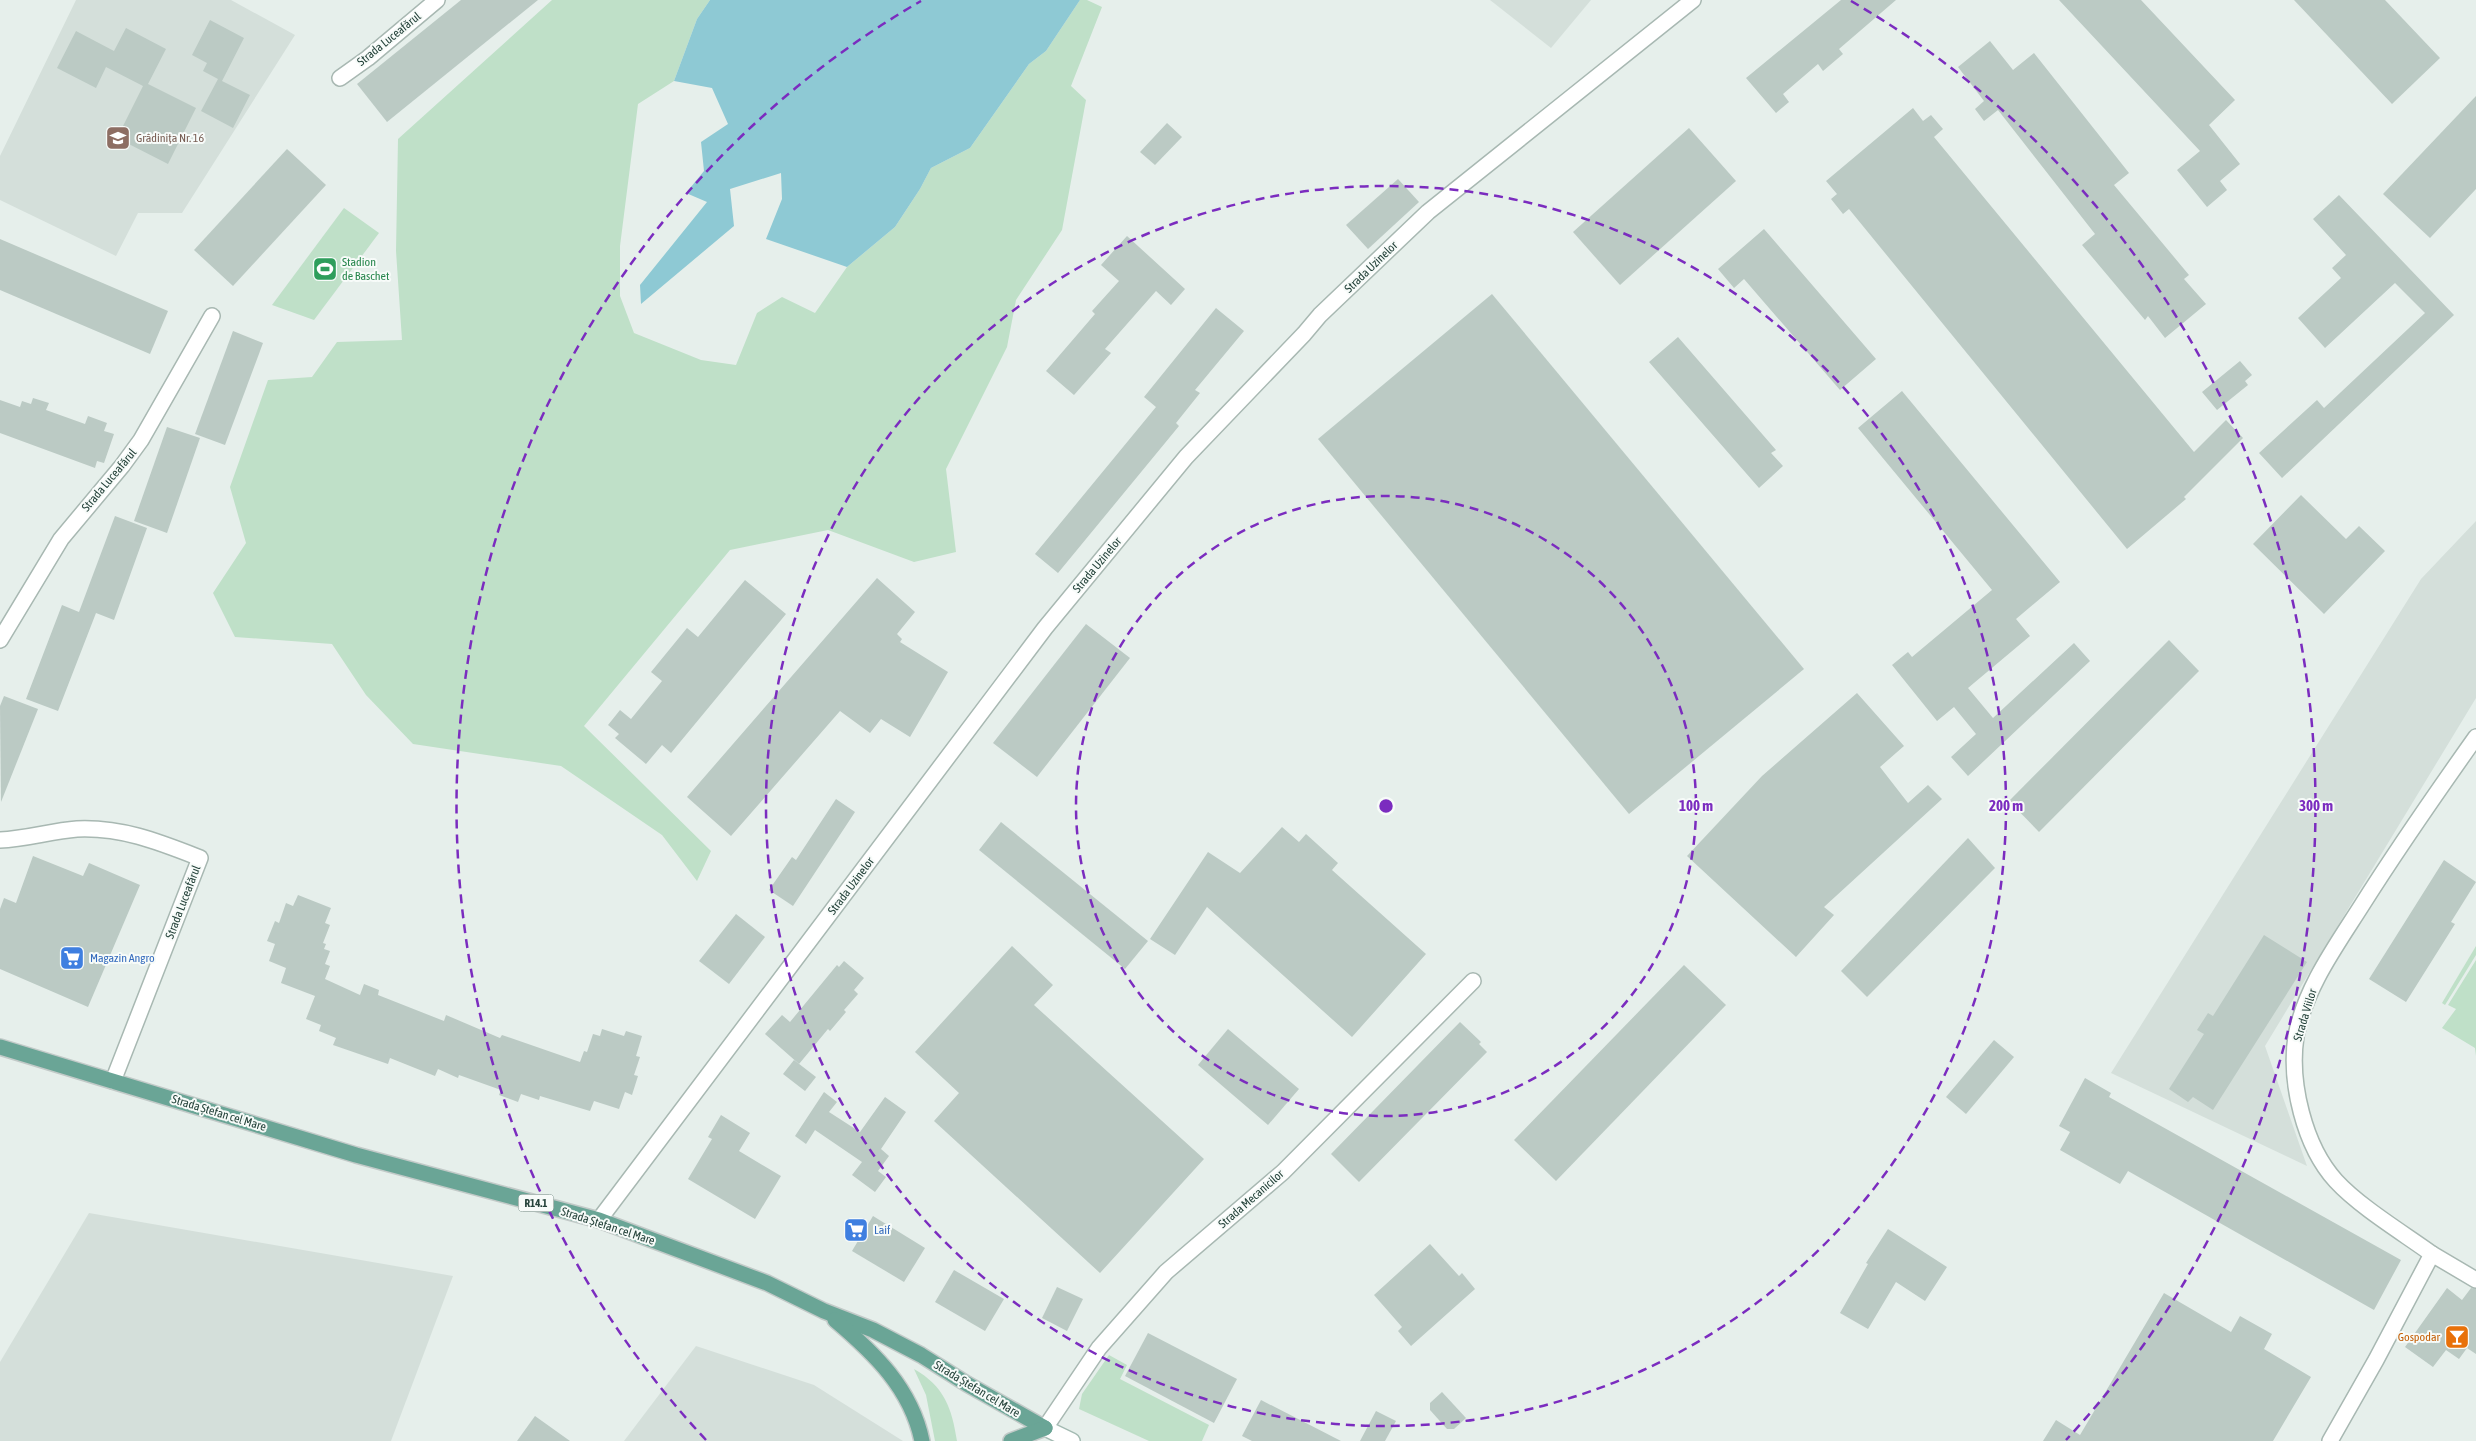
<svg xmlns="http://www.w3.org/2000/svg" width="2476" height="1441" viewBox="0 0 2476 1441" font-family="'Asap Condensed',sans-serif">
<rect width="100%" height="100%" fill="#e6efeb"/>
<g fill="#d4dfda">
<path d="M76 0H231L295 35 182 213H138L116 256 0 200V156Z"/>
<path d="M1490 0H1591L1551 48Z"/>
<path d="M2476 521V698L2265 1046 2307 1166 2111 1073 2421 579Z"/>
<path d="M89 1213 453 1276 391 1441H0V1362Z"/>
<path d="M696 1346 814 1385 903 1441H624Z"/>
</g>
<g fill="#bfe0c8">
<path d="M552 0H710L697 19 674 81 638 104 620 246V296L634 333 701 360 736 365 757 313 782 297 815 313 847 267 895 227 920 189 931 168 970 148 1029 64 1046 51 1080 0H1087L1102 7 1071 86 1086 100 1062 230 1016 300 1007 347 946 469 956 552 914 562 828 530 730 550 584 726 711 851 697 881 662 835 561 766 413 744 366 695 332 644 235 637 213 593 246 543 230 487 268 380 312 377 337 342 402 340 396 251 398 139Z"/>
<path d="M344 208 379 233 314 320 272 305Z"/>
<path d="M2476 946V955L2445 1005 2442 1003Z"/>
<path d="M2476 960V1056L2475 1048 2442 1028 2456 1009 2448 1005Z"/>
<path d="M1109 1355 1127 1365 1120 1379 1209 1425 1202 1441H1149L1079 1409 1082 1394Z"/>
<path d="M914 1369C944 1386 952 1408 957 1441H935L926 1395Z"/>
</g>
<path fill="#8ec9d4" d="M710 0H1080L1046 51 1029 64 970 148 931 168 920 189 895 227 847 267 766 239 782 199 781 173 730 189 734 226 641 304 640 285 707 202 686 193 704 171 701 142 728 124 712 88 674 81 697 19Z"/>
<g fill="#bbcac4">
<path d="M461 0H538L387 122 357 84Z"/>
<path d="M1841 0H1896L1839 49 1843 54 1823 71 1818 64 1783 94 1789 102 1776 113 1746 78Z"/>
<path d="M2059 0H2141L2235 100 2209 125 2240 164 2220 181 2227 190 2207 207 2177 170 2200 151Z"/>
<path d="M2294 0H2385L2440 58 2392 104Z"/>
<path d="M210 20 244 38 222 81 250 95 233 128 201 111 218 79 203 71 207 63 192 55Z"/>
<path d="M126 28 166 49 148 84 196 108 168 164 117 138 143 86 106 67 96 88 57 68 76 31 114 51Z"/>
<path d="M1990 41 2013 70 2034 53 2129 173 2114 185 2189 275 2184 279 2206 304 2165 338 2148 316 2145 320 2082 245 2095 234 1998 110 1984 121 1975 109 1984 101 1958 67Z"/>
<path d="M2476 96V189L2430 238 2383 194Z"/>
<path d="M1913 108 1923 121 1931 115 1943 129 1934 137 2194 452 2226 420 2243 438 2184 497 2186 499 2127 549 1849 209 1843 214 1831 199 1837 194 1826 181Z"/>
<path d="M1167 123 1182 137 1155 165 1140 152Z"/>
<path d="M1689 128 1736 181 1620 285 1573 232Z"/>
<path d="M287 149 326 185 233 286 194 250Z"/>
<path d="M1398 179 1419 202 1368 249 1346 225Z"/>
<path d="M2339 195 2454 315 2282 478 2259 453 2317 400 2324 408 2425 313 2395 283 2325 348 2298 318 2341 278 2332 268 2346 255 2313 219Z"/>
<path d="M1764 229 1876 359 1840 390 1744 279 1734 288 1718 269Z"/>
<path d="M1127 236 1185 289 1171 305 1156 291 1105 349 1111 353 1074 395 1046 371 1095 314 1092 311 1119 281 1101 265Z"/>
<path d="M0 239 168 311 150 354 0 290Z"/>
<path d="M1492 294 1804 669 1629 814 1318 439Z"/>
<path d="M1216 308 1244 331 1195 390 1200 393 1176 423 1179 426 1058 573 1035 554 1156 407 1144 397Z"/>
<path d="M233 331 263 343 225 445 195 434Z"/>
<path d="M1678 337 1776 450 1771 453 1783 466 1759 488 1649 362Z"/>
<path d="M2240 361 2252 375 2245 381 2248 385 2217 410 2202 392Z"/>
<path d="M1902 391 2060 582 2016 619 2030 636 1968 688 1993 718 2074 643 2090 661 1968 776 1951 757 1976 734 1954 707 1937 721 1892 665 1908 652 1912 657 1992 590 1858 428Z"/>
<path d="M33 398 49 403 46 410 85 424 88 416 107 423 104 431 114 434 104 463 97 461 95 468 0 433V400L20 407 22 401 31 404Z"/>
<path d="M167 427 200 438 167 533 134 521Z"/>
<path d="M2301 495 2346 539 2359 526 2385 551 2324 614 2253 544Z"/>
<path d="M115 516 147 528 114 620 96 613 58 711 26 699 62 605 79 612Z"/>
<path d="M877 578 915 612 897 634 902 639 900 642 948 672 910 737 881 719 870 733 840 711 731 836 687 797Z"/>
<path d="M745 580 786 614 671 753 662 745 646 764 615 738 619 734 608 725 620 710 631 719 662 681 651 672 687 628 698 637Z"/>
<path d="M1086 624 1130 658 1037 777 993 743Z"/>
<path d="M2169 640 2199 671 2039 832 2009 801Z"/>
<path d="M1857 693 1904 746 1880 767 1908 803 1928 785 1942 799 1824 907 1834 915 1796 957 1687 856 1762 776Z"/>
<path d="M4 696 38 709 1 802 0 706Z"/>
<path d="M836 799 855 812 793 906 769 890 792 857 796 860Z"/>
<path d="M1001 822 1148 941 1125 969 979 850Z"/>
<path d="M1282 827 1299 842 1306 834 1338 863 1332 870 1426 954 1352 1037 1207 907 1175 955 1150 939 1208 852 1240 873Z"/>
<path d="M1968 838 1995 868 1867 997 1841 971Z"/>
<path d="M33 856 83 876 89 863 140 885 88 1007 0 969V909L4 898 16 903Z"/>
<path d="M2444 860 2476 882 2451 922 2455 924 2406 1002 2369 979Z"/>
<path d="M298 895 331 908 325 923 330 925 323 943 326 944 324 949 330 951 325 964 330 966 325 979 360 995 364 984 379 990 378 995 444 1021 446 1015 500 1038 502 1035 580 1062 584 1051 587 1052 593 1034 600 1036 602 1029 624 1036 626 1031 642 1036 636 1056 640 1057 634 1075 638 1076 632 1095 625 1092 619 1109 594 1101 590 1111 540 1096 539 1100 521 1094 518 1102 499 1095 501 1090 459 1075 458 1078 438 1069 435 1076 390 1058 388 1064 333 1045 336 1038 319 1031 321 1025 306 1019 315 996 281 983 286 968 269 961 275 944 267 941 275 921 279 923 286 903 293 906Z"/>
<path d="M736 914 765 937 729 984 699 961Z"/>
<path d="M2264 935 2307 962 2213 1110 2193 1097 2188 1102 2169 1089 2204 1034 2197 1030 2208 1013 2213 1016Z"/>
<path d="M1012 946 1053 985 1034 1005 1204 1159 1100 1273 934 1121 959 1093 915 1052Z"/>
<path d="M844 961 864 978 854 990 858 994 844 1010 846 1012 830 1031 828 1029 799 1064 765 1034 782 1015 790 1022 837 965 839 967Z"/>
<path d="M1684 965 1726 1005 1556 1181 1514 1140Z"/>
<path d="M1460 1022 1481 1042 1479 1044 1487 1052 1359 1182 1331 1154Z"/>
<path d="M1228 1029 1299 1089 1268 1125 1198 1065Z"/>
<path d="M1994 1040 2014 1057 1966 1114 1946 1097Z"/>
<path d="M794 1060 816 1077 805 1091 783 1074Z"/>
<path d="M2085 1078 2111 1093 2109 1097 2401 1260 2374 1310 2128 1171 2120 1184 2060 1150 2070 1132 2059 1126Z"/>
<path d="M824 1092 837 1102 829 1112 860 1132 885 1097 906 1112 881 1149 889 1156 878 1171 886 1177 875 1192 852 1175 862 1162 815 1130 806 1144 795 1136Z"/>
<path d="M721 1115 750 1133 739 1151 781 1176 755 1219 688 1179 712 1139 708 1137Z"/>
<path d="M873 1216 925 1248 904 1282 852 1251Z"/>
<path d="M1888 1229 1947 1267 1925 1301 1896 1282 1868 1329 1840 1313 1868 1264 1866 1263Z"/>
<path d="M1430 1244 1459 1276 1462 1273 1475 1289 1411 1346 1398 1331 1402 1327 1374 1295Z"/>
<path d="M954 1270 1004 1299 985 1331 935 1302Z"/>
<path d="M1057 1287 1083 1299 1067 1331 1042 1318Z"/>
<path d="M2447 1288 2462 1300 2471 1288 2476 1289V1354L2467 1348 2459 1359 2446 1350 2433 1367 2405 1347Z"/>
<path d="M2164 1293 2231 1332 2240 1316 2272 1334 2264 1349 2311 1377 2273 1441H2043L2056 1420 2080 1435Z"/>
<path d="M1148 1333 1237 1379 1214 1423 1125 1376Z"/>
<path d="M1442 1392 1466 1418 1454 1429H1447L1430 1410V1403Z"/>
<path d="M1261 1400 1341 1441H1252L1242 1436Z"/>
<path d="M1376 1411 1396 1421 1385 1441H1360Z"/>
<path d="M535 1416 570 1441H517Z"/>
</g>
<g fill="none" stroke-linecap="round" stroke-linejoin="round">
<defs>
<g id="street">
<path d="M340 78 368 58 437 0"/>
<path d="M0 640 61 539 122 466 141 440 212 316"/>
<path d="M0 840C26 839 51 831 77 829 122 827 159 842 200 858L113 1081"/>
<path d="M599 1220 1045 628 1186 457 1304 334 1320 315 1428 212 1693 0"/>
<path d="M2432 1254C2403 1233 2360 1207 2336 1181 2304 1146 2289 1082 2296 1036 2305 988 2336 946 2362 905 2398 848 2437 792 2476 737"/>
<path d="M1045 1428 1099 1348 1166 1272 1283 1172 1473 981"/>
<path d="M2330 1441 2376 1360 2432 1254 2476 1280"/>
</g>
<path id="secondary" d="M1045 1428 1072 1441"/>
<g id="primary">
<path d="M0 1047 356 1155 599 1220 767 1283 824 1311 873 1330 921 1355 967 1384 1045 1428"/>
<path d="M835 1320C874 1353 911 1388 922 1441"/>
<path d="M1011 1441 1045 1428"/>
</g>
</defs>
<use href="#street" stroke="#a8b8b2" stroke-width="18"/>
<use href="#secondary" stroke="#a4bbb3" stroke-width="18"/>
<use href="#primary" stroke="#c2cac8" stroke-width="18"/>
<use href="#street" stroke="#fff" stroke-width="15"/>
<use href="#secondary" stroke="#fff" stroke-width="15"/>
<use href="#primary" stroke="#6aa596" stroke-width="15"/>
</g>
<g fill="none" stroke="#7b2cbf" stroke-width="2.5" stroke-dasharray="9 6">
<circle cx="1386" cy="806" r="310"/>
<circle cx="1386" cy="806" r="620"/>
<path d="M706 1440A930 930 0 0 1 921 1M1851 1A930 930 0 0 1 2066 1440"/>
</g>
<defs>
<symbol id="school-square" viewBox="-11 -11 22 22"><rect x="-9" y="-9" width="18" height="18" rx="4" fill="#8d6e63" stroke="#f7fbf9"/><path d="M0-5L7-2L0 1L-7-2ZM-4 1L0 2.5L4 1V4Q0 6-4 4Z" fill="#fff"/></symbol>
<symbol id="stadium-square" viewBox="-11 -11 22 22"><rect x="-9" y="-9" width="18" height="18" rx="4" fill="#2e9e5b" stroke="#f7fbf9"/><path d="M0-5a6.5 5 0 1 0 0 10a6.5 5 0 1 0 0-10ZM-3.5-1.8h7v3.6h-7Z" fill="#fff"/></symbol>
<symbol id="supermarket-square" viewBox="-11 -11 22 22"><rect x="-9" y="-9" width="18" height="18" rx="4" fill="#3f7fe0" stroke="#f7fbf9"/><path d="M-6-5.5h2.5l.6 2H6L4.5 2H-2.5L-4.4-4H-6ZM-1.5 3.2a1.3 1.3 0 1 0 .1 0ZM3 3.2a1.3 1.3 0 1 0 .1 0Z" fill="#fff"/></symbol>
<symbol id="bar-square" viewBox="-11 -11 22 22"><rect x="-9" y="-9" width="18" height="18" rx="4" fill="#e8710a" stroke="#f7fbf9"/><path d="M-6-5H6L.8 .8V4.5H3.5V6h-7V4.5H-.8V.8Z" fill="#fff"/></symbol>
</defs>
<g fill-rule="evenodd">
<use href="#school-square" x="104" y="124" width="28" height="28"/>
<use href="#stadium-square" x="311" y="255" width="28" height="28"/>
<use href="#supermarket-square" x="58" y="944" width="28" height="28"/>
<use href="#supermarket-square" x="842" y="1216" width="28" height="28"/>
<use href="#bar-square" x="2443" y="1323" width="28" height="28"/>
</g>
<g text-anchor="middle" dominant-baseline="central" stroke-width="4" stroke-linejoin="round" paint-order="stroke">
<rect fill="#f7fbf9" stroke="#637a73" stroke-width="1" x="518.5" y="1194.5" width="35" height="17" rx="4"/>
<g font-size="11" font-weight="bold" fill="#24423a">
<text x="536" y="1203">R14.1</text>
</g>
<g font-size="12" fill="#24423a" stroke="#f7fbf9">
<text transform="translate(389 39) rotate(-39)">Strada Luceafărul</text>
<text transform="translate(1371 267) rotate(-44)">Strada Uzinelor</text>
<text transform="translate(109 480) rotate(-50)">Strada Luceafărul</text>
<text transform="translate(1097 565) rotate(-50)">Strada Uzinelor</text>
<text transform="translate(851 886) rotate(-53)">Strada Uzinelor</text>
<text transform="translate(183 902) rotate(-69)">Strada Luceafărul</text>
<text transform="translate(2305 1015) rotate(-73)">Strada Viilor</text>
<text transform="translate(219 1113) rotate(17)">Strada Ștefan cel Mare</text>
<text transform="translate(1251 1199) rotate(-41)">Strada Mecanicilor</text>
<text transform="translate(608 1226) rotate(18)">Strada Ștefan cel Mare</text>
<text transform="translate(977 1389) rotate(31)">Strada Ștefan cel Mare</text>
</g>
<g font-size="12" fill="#785e54" stroke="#f7fbf9" text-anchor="start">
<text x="136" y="138">Grădinița Nr. 16</text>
</g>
<g font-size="12" fill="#27864d" stroke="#f7fbf9" text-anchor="start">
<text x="342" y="262">Stadion<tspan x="342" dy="14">de Baschet</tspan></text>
</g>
<g font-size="12" fill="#366cbe" stroke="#f7fbf9" text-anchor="start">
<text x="90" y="958">Magazin Angro</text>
<text x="874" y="1230">Laif</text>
</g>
<g font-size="12" fill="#c56008" stroke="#f7fbf9" text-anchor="end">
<text x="2440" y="1337">Gospodar</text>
</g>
</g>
<circle cx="1386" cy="806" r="8" fill="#7b2cbf" stroke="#f7fbf9" stroke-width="2.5"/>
<g font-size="15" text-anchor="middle" font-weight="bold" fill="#7b2cbf" stroke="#f7fbf9" stroke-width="4" stroke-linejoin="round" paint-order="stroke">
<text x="1696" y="811">100 m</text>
<text x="2006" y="811">200 m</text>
<text x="2316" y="811">300 m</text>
</g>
</svg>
